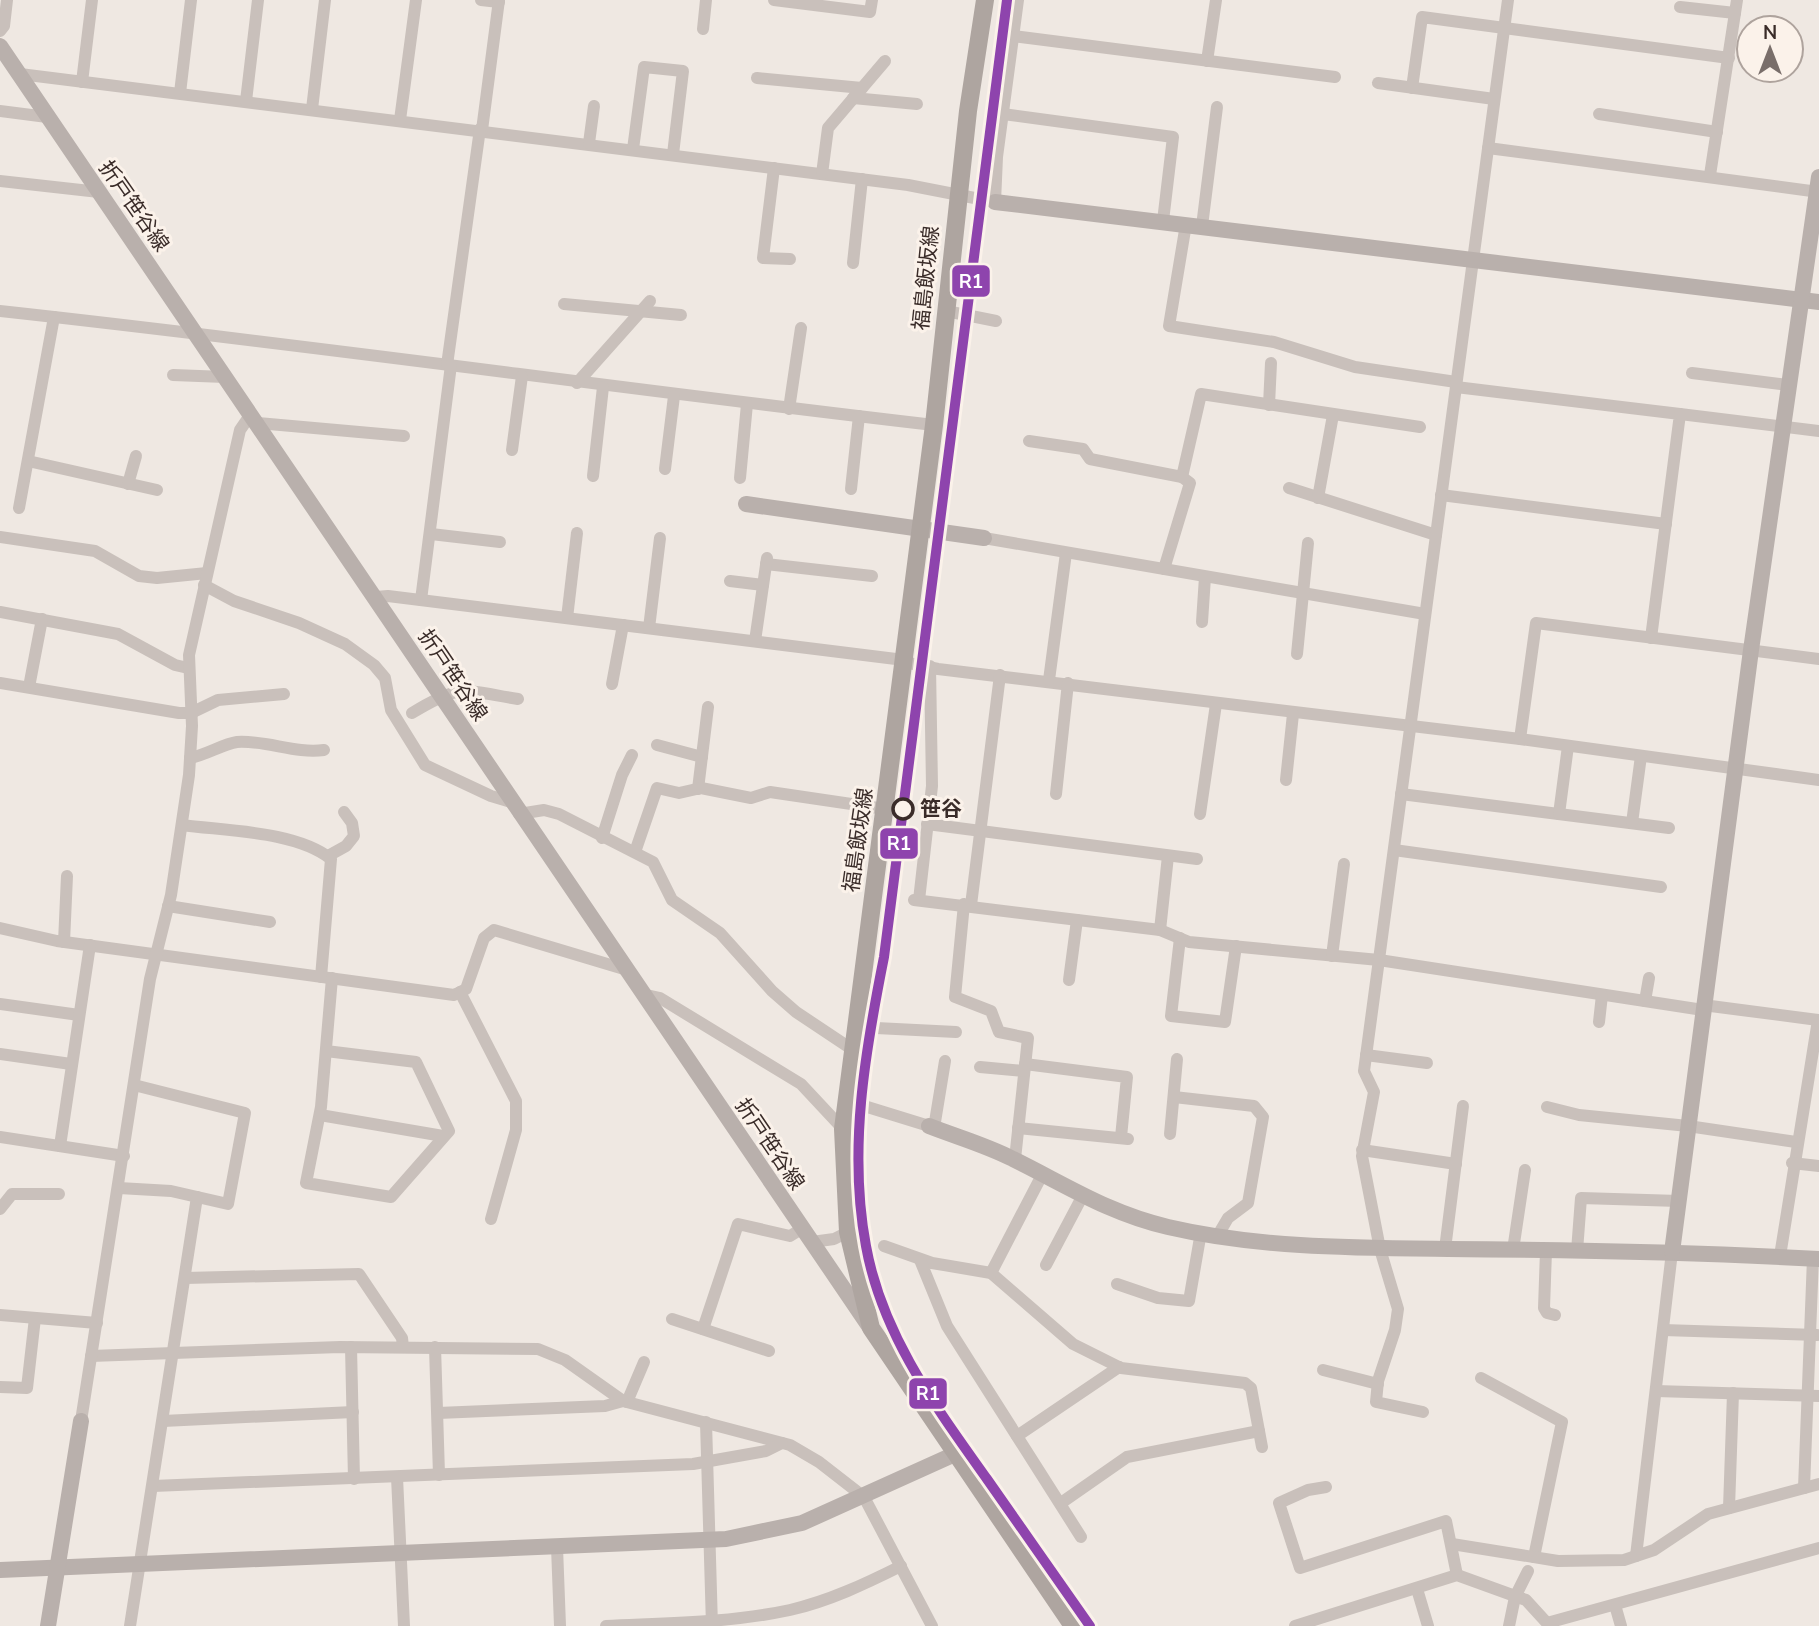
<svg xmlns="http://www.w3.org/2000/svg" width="1819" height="1626" viewBox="0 0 1819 1626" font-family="'Nunito Sans','Noto Sans JP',sans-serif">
<rect width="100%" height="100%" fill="#efe8e2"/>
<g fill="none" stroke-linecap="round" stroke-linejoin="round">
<g stroke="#c9c0bb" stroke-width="12">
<path d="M481 0 499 2"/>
<path d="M774 0 870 12 872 0"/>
<path d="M1680 7 1735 13"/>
<path d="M703 29 706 0"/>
<path d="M0 31 4 26 7 0"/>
<path d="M1013 36 1335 77"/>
<path d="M1207 61 1216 0"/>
<path d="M20 74 908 185 995 202 997 157 1018 0"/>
<path d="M757 78 862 88"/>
<path d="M82 82 92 0"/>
<path d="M1378 83 1494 99"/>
<path d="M1412 88 1422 17 1729 58"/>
<path d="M180 93 191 0"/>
<path d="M853 98 917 104"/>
<path d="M246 101 258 0"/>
<path d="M312 109 325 0"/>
<path d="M0 111 47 117"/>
<path d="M1003 114 1173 137 1163 221"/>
<path d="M1599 114 1717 132"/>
<path d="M400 120 416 0"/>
<path d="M482 130 499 0"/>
<path d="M589 143 594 106"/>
<path d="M1488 148 1819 192"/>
<path d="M633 149 644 67 683 71 673 154"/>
<path d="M774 168 763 258 790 259"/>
<path d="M822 174 828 128 885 61"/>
<path d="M1710 175 1737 0"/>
<path d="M0 181 99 192"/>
<path d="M1186 224 1169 326 1274 342 1355 367 1456 382"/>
<path d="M1202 226 1217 107"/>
<path d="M853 263 862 179"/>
<path d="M564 304 681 315"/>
<path d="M0 311C312 345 622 389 934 425"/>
<path d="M946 311 996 321"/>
<path d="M447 365 480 129"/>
<path d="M1692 373 1788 385"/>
<path d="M173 375 225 377"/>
<path d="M577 383 650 301"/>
<path d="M1456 387 1680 414 1651 638"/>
<path d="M1269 405 1271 363"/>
<path d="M789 409 801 328"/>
<path d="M1680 414 1819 431"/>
<path d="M258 423 404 436"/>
<path d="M1029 441 1083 449 1090 459 1182 477 1201 394 1420 427"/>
<path d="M512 450 522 376"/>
<path d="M28 461 157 490"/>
<path d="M665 469 674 396"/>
<path d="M593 476 603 387"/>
<path d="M740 478 747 404"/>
<path d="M128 484 136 456"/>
<path d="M1289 488 1436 535"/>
<path d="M851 489 859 416"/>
<path d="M1441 495 1666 524"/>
<path d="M1318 498 1333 415"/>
<path d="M19 508 54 317"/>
<path d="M431 534 500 542"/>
<path d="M0 537 95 551 139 576 157 578 207 573"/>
<path d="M984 538 1425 614"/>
<path d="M766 564 872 576"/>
<path d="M1164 569 1190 483 1182 477"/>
<path d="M730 581 763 585"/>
<path d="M204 585 234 601 299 623 345 644 374 665 385 678 391 710 425 765 491 796 511 802"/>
<path d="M376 597 388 596 904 660"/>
<path d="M421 600 451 365"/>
<path d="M0 612 118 634 175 665 188 668"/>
<path d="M567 618 577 533"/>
<path d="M1202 622 1205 577"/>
<path d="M649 628 660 538"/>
<path d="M755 641 767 558"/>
<path d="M1297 654 1308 543"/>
<path d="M904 662 938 669 1520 739 1819 780"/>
<path d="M1049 680 1066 553"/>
<path d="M0 683 179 713H191L218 700 284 694"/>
<path d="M612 684 623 625"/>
<path d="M29 687 42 619"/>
<path d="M412 713C461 683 463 690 518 699"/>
<path d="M1520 739 1536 623 1819 659"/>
<path d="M657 745 702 757"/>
<path d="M190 758C206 755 223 744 237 742 267 740 295 754 324 750"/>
<path d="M1286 780 1293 714"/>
<path d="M698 789 708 707"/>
<path d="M1056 794 1068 683"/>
<path d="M1401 794 1669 828"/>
<path d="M519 814 544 810 559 814 653 862 672 900 720 933 772 991 796 1012 853 1050"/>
<path d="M1200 814 1216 704"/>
<path d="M1559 814 1568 746"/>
<path d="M1632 823 1641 756"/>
<path d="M927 824 1197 859"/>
<path d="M182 825C226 831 296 831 331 859L321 977"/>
<path d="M602 838 622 775 632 755"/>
<path d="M1394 850 1661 887"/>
<path d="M635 852 657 788 679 793 701 788 751 798 770 792 885 809"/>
<path d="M328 856 346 846 354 836 352 823 344 812"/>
<path d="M914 900 1160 930 1189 942 1379 960 1703 1010"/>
<path d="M919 900 932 786 930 666"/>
<path d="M964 904 955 997 991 1011 999 1032 1028 1038 1015 1159"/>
<path d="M971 905 1000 675"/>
<path d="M168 906 270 922"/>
<path d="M0 928 57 941 454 995 466 989 484 938 494 930 624 969"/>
<path d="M1160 930 1168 856"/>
<path d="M1180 938 1171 1016 1225 1022 1236 946"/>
<path d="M64 942 67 876"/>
<path d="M1332 956 1344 864"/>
<path d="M1069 980 1077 920"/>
<path d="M460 992 516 1101V1130L491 1219"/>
<path d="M642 994 660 998 801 1084 843 1129"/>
<path d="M1645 1001 1649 978"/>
<path d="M0 1004 79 1015"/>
<path d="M1703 1005 1818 1020 1780 1256"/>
<path d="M1599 1022 1602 995"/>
<path d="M856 1027 956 1032"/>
<path d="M326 1051 416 1062 449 1131 391 1197 306 1183 321 1107 332 978"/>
<path d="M0 1054 71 1064"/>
<path d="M1366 1055 1427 1063"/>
<path d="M1025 1064 1127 1077 1121 1137"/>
<path d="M980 1067 1024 1071"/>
<path d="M1174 1097 1254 1106 1263 1117 1248 1203 1228 1218 1218 1235"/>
<path d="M848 1101 929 1126"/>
<path d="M1547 1107 1579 1115 1688 1126 1796 1142"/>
<path d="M320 1115 443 1136"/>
<path d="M934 1128 945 1061"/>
<path d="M1018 1128 1128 1139"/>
<path d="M1170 1134 1177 1059"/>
<path d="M0 1137 124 1156"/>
<path d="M60 1146 90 945"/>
<path d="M1362 1150 1456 1164"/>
<path d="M1792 1163 1819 1166"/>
<path d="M119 1188 171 1191 228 1204 245 1113 134 1085"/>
<path d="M0 1209 12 1194H59"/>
<path d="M812 1242 834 1239 848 1232"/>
<path d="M884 1246 932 1263 991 1273 1073 1344 1121 1368 1245 1383 1251 1388 1262 1447"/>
<path d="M1445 1249 1463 1106"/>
<path d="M1513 1250 1525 1170"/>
<path d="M1546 1251 1544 1308 1547 1313 1555 1315"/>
<path d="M1577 1251 1581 1198 1679 1201"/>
<path d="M920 1260 947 1326 1081 1537"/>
<path d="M1046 1265 1082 1197"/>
<path d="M991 1273 1042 1175"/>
<path d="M185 1278 359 1274 402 1338 403 1347"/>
<path d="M1117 1284 1158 1298 1189 1301 1201 1232"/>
<path d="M0 1315 97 1323"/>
<path d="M672 1319 769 1351"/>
<path d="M703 1329 738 1224 790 1236 803 1228"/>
<path d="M1663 1330 1817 1335"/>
<path d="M351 1347 354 1479"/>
<path d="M435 1347 439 1475"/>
<path d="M91 1356 340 1347 538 1349 565 1360 623 1401 790 1445 819 1462 864 1497 932 1626"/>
<path d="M1323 1370 1378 1384"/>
<path d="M1481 1378 1562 1422 1534 1557"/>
<path d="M0 1387 27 1388 35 1318"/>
<path d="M1656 1391 1819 1396"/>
<path d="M627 1402 644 1362"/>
<path d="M1423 1412 1376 1402 1378 1381 1395 1330 1398 1309 1380 1249 1362 1156 1374 1092 1364 1071 1508 0"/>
<path d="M438 1413 605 1406 623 1401"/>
<path d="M81 1421 150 979 171 895 189 775 192 726 189 655 240 430 251 414"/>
<path d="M163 1421 353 1412"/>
<path d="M706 1422 712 1626"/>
<path d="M1017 1436 1119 1367"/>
<path d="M397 1477 404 1626"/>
<path d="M153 1486 693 1464 766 1451 782 1443"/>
<path d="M1326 1487 1308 1490 1279 1503 1300 1568 1446 1521 1457 1575"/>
<path d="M1804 1488 1813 1258"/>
<path d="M1061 1503 1127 1457 1259 1431"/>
<path d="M1729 1508 1733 1393"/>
<path d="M1452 1544 1558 1561 1624 1560 1654 1550 1708 1514 1819 1484"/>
<path d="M557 1547 560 1626"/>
<path d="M1636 1556 1672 1252"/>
<path d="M1417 1589 1428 1626"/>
<path d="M1615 1605 1621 1626"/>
<path d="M130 1626 197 1197"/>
<path d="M606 1626C668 1623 729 1623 790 1610 829 1601 865 1584 901 1566"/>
<path d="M1295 1626 1457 1575 1526 1600 1547 1623 1819 1548"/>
<path d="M1509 1626 1515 1597 1528 1571"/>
</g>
<g stroke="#b9b0ac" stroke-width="16">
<path d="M0 46 869 1326"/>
<path d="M995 202 1819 302"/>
<path d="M746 504 984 538"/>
<path d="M929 1126C957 1137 986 1145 1013 1159 1066 1185 1108 1213 1168 1227 1258 1248 1355 1248 1448 1249 1572 1250 1695 1252 1819 1259"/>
<path d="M1672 1252 1751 650 1819 177"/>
<path d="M0 1570 726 1539 802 1523 955 1454"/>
<path d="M48 1626 81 1421"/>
</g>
<path stroke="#aea5a0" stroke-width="18" d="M985 0 968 111 934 425 843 1129 848 1232 871 1328 1073 1626"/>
<defs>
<path id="rail-1" d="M1007 0 884 957C865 1052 848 1150 866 1246 882 1335 936 1407 987 1479 1021 1528 1056 1577 1090 1626"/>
</defs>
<use href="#rail-1" stroke="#fbf2ea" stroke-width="16"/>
<use href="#rail-1" stroke="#8e44ad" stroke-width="10"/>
</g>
<circle fill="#fbf2ea" stroke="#3a2c29" stroke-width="3.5" cx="903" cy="809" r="10"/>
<g text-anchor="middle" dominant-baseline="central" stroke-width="6" stroke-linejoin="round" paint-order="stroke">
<g font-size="21" fill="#3a2c29" stroke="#fbf2ea">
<text transform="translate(134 206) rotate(55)">折戸笹谷線</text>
<text transform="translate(926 278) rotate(-84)">福島飯坂線</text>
<text transform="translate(453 675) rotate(56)">折戸笹谷線</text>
<text transform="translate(858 840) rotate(-82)">福島飯坂線</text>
<text transform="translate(770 1144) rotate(56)">折戸笹谷線</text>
</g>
<g font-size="21" font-weight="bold" fill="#3a2c29" stroke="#fbf2ea" text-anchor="start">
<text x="920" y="809">笹谷</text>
</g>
</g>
<g stroke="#fbf2ea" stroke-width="2.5">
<rect x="951" y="264" width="40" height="34" rx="7" fill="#8e44ad"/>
<rect x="879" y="827" width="40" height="33" rx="7" fill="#8e44ad"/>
<rect x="908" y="1377" width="40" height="33" rx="7" fill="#8e44ad"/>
</g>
<g font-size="19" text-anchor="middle" font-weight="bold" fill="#fff">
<text x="971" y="288">R1</text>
<text x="899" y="850">R1</text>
<text x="928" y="1400">R1</text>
</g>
<g transform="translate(1770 49)"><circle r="33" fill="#fbf2ea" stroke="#aea39d" stroke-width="2"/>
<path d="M0-5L12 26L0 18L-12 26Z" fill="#796e6a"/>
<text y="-10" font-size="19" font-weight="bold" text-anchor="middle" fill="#3a2c29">N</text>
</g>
</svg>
